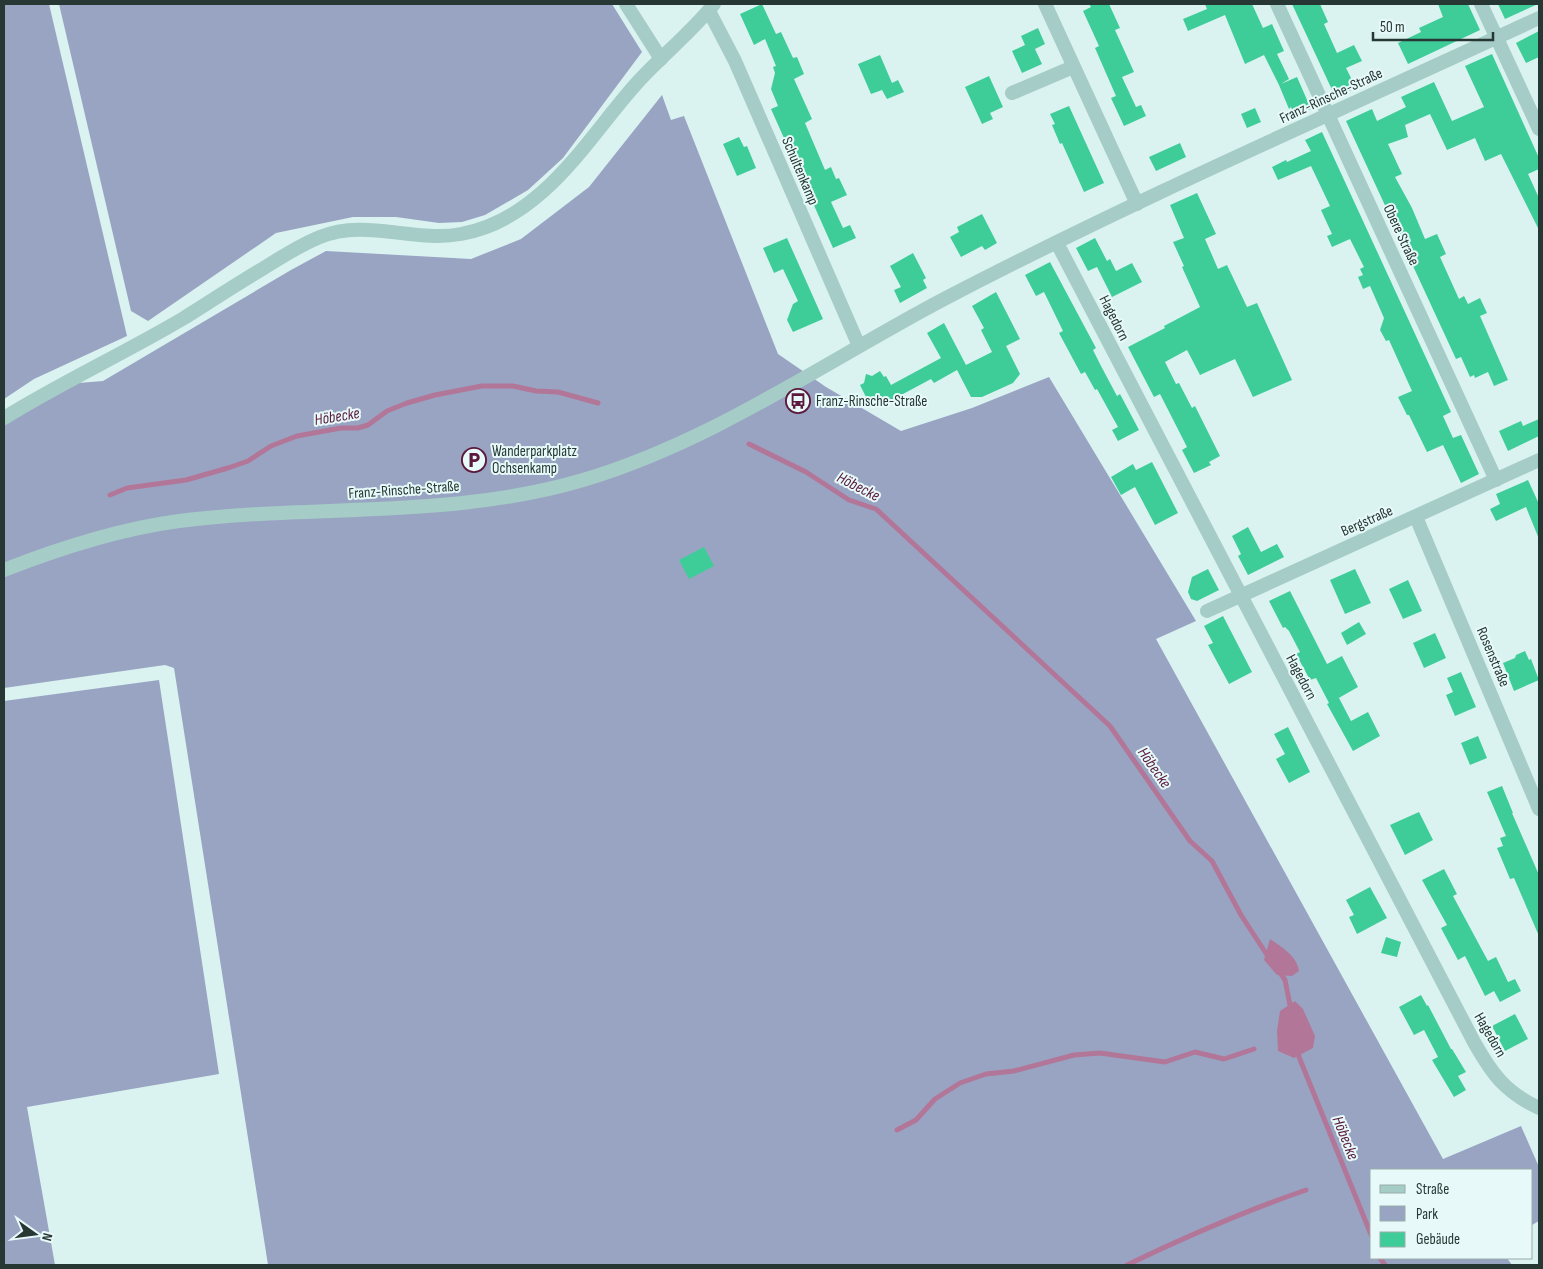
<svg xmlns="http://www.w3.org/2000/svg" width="1543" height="1269" viewBox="0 0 1543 1269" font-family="'Sofia Sans Condensed',sans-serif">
<rect width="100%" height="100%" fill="#daf3f1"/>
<g fill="#99a4c3">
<path d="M4 4H49L127 336 34 379 4 399Z"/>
<path d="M59 4H612L642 52 563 158 528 190 485 215 462 222 439 223 396 217H353L276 233 148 321 131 311Z"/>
<path d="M662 95 671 120 684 116 778 354 826 387 901 431 972 408 1049 377 1196 621 1156 639 1443 1159 1521 1126 1539 1167V1221L1532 1225V1170H1372V1258H1507L1512 1265H268L174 668 165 665 4 688V416L54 385 103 381 291 270 326 251 471 259 521 239 589 187Z"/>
<path d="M159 680 219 1074 27 1107 55 1265H4V701Z"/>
</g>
<g fill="#b27798">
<path d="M1270 939C1282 947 1297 956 1299 971L1292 976 1277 975 1264 960Z"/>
<path d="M1295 1001 1303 1009 1315 1036 1313 1048 1294 1058 1278 1051 1277 1031 1280 1011Z"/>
</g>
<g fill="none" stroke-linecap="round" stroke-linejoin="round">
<g stroke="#b27798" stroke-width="5">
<path d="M749 444 806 472 849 500 876 509 1110 726 1190 841 1212 861 1241 915 1269 958"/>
<path d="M110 495 127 488 186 480 228 468 248 461 271 446 297 436 341 428H358L368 425 387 411 407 403 435 395 482 386H513L536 391 558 392 598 403"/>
<path d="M1279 971 1285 980 1291 1010"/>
<path d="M1298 1050 1299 1057 1372 1237"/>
<path d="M897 1130 916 1120 935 1099 960 1083 986 1074 1014 1071 1074 1055 1100 1053 1165 1062 1195 1052 1224 1059 1254 1049"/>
<path d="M1380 1258 1385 1265"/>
<path d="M1127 1265C1185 1237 1245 1211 1306 1190"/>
</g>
</g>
<g fill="#3ecd99">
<path d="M762 4 776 34 781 32 793 58 797 57 804 74 794 79 812 119 805 123 825 170 831 167 836 179 839 178 847 195 831 202 843 228 850 225 856 238 833 248 771 109 778 106 771 89 775 73 773 67 776 66 765 39 754 45 740 14Z"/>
<path d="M1089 4H1109L1120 28 1115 30 1134 72 1122 77 1136 107 1141 105 1146 116 1124 126 1111 98 1116 96 1095 48 1099 46 1083 11 1091 7Z"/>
<path d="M1205 4H1252L1263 28 1272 24 1284 51 1277 54 1289 79 1281 84 1297 77 1311 109 1295 116 1291 107 1289 109 1279 85 1264 55 1245 64 1225 15 1188 31 1183 19 1207 9Z"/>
<path d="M1292 4H1320L1328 22 1324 24 1337 53 1354 45 1362 61 1346 68 1356 88 1336 97 1334 94Z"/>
<path d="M1438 4H1468L1480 30 1408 64 1398 43 1421 32 1419 28 1443 17Z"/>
<path d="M1498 4H1538L1505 19Z"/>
<path d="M1038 28 1045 44 1035 49 1042 64 1022 73 1012 51 1025 45 1021 36Z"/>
<path d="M1539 31V57L1526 63 1516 43Z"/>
<path d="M1492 54 1539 158V169L1528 174 1539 198V230L1501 154 1485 161 1475 138 1447 150 1430 114 1405 125 1408 137 1388 144 1402 174 1395 177 1412 208 1425 239 1437 234 1446 254 1440 257 1459 299 1464 296 1468 304 1480 298 1487 313 1480 316 1508 380 1494 386 1488 372 1475 378 1474 375 1470 377 1461 357 1456 359 1346 121 1372 109 1377 121 1406 107 1401 97 1434 82 1452 121 1484 107 1465 66Z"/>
<path d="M880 55 892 83 898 80 904 92 887 99 882 90 871 94 858 64Z"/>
<path d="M989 76 1003 107 990 113 993 119 982 124 965 87Z"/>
<path d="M1069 106 1104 183 1084 192 1062 143 1060 144 1052 125 1055 124 1050 114Z"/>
<path d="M1255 108 1261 122 1247 128 1241 114Z"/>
<path d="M1322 132 1451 412 1443 416 1453 438 1461 435 1479 474 1461 483 1443 445 1427 452 1409 415H1407L1398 397 1412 391 1389 340 1386 341 1380 330 1384 318 1370 286 1363 289 1358 277 1363 275 1360 269 1364 267 1350 239 1332 247 1327 236 1332 234 1321 210 1330 206 1311 166 1278 180 1272 167 1286 160 1287 162 1311 151 1305 140Z"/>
<path d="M739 137 744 147 747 146 756 168 737 176 723 144Z"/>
<path d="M1180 143 1186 157 1156 171 1149 157Z"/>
<path d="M1197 193 1216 234 1205 239 1218 269 1227 265 1247 307 1257 303 1292 380 1253 397 1235 359 1200 375 1187 350 1165 362 1176 384 1179 383 1192 408 1195 406 1220 456 1209 462 1211 465 1194 473 1182 450 1187 447 1160 394 1154 397 1128 347 1165 328 1164 326 1200 307 1182 267 1184 266 1173 242 1184 238 1170 205Z"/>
<path d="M982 214 997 243 985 250 982 246 961 257 950 237 959 232 957 227Z"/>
<path d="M787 238 823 319 793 332 787 320 793 304 798 301 783 269 774 273 763 248Z"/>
<path d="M1095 238 1107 261 1110 259 1116 271 1132 263 1142 282 1112 297 1097 267 1088 271 1076 248Z"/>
<path d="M913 253 926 278 923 280 927 288 900 303 894 290 901 287 890 266Z"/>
<path d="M1050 262 1096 348 1093 350 1101 366 1117 396 1120 394 1139 430 1118 441 1112 430 1118 427 1097 389 1095 390 1085 372 1081 374 1059 333 1063 331 1044 292 1036 296 1025 275Z"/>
<path d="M996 292 1020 339 1006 346 1020 374 1013 383 982 397H971L957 370 934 383 931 379 877 408 871 397 867 399 860 385 864 383 866 374 872 376 880 371 884 377 886 376 891 385 941 358 927 333 944 323 966 365 964 366 992 352 981 330 984 328 972 306Z"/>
<path d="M1539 419V436L1508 451 1499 431 1521 421 1523 426Z"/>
<path d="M1152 462 1178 513 1155 525 1135 487 1121 495 1111 477 1133 464 1136 470Z"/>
<path d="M1528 480 1539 504V539L1526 507 1496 521 1490 509 1500 504 1496 494Z"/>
<path d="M1248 527 1261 552 1277 544 1284 557 1248 575 1238 556 1241 554 1232 536Z"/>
<path d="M704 547 714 566 689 579 679 560Z"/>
<path d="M1208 569 1219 590 1197 601 1191 599 1188 592 1192 577Z"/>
<path d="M1355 569 1371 603 1345 614 1330 580Z"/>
<path d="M1408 580 1422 611 1403 619 1389 589Z"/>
<path d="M1290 591 1327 664 1342 656 1358 687 1337 699 1339 698 1351 721 1368 712 1380 736 1353 751 1327 704 1329 703 1316 678 1310 680 1296 654 1300 652 1289 631 1285 627 1283 628 1269 601Z"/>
<path d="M1223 616 1252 672 1229 684 1208 645 1213 643 1204 626Z"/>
<path d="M1359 622 1366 634 1347 645 1341 633Z"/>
<path d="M1435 633 1446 658 1424 668 1413 643Z"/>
<path d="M1525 651 1529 660 1531 659 1539 680 1514 691 1503 663 1515 658 1516 655Z"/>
<path d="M1461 672 1476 707 1455 716 1446 695 1453 692 1447 678Z"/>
<path d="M1288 727 1310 772 1289 783 1276 759 1285 754 1274 734Z"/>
<path d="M1478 736 1487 758 1470 765 1461 743Z"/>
<path d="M1502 786 1513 813H1512L1539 875V936L1514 878 1510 879 1497 848 1503 846 1500 838 1506 836 1487 792Z"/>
<path d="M1419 812 1433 840 1405 855 1390 825Z"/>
<path d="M1444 869 1457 894 1453 896 1488 961 1496 957 1508 982 1515 979 1521 991 1500 1002 1494 991 1485 996 1465 956 1458 960 1441 928 1447 925 1422 880Z"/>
<path d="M1370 887 1387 918 1357 934 1349 917 1354 915 1346 900Z"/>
<path d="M1386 937 1401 942 1397 957 1381 953Z"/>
<path d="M1421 995 1427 1006 1428 1005 1451 1049H1452L1466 1072 1458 1076 1466 1090 1454 1097 1432 1060 1438 1057 1424 1030 1414 1035 1399 1007Z"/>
<path d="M1515 1014 1528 1039 1505 1051 1492 1026Z"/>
</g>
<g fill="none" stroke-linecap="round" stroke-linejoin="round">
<g stroke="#a5ccc6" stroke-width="14">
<path d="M626 4 661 59"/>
<path d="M1045 4 1137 204"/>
<path d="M1277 4 1496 480"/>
<path d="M1481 4 1539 129"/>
<path d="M709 11 735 61 859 346"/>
<path d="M1012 93 1073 67"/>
<path d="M1057 243 1474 1042C1492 1074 1505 1092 1539 1108"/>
<path d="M4 418C62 382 125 353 184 318 211 301 237 284 264 268 283 256 300 245 320 237 365 218 415 243 461 234 543 219 586 140 636 84 661 56 691 33 714 4"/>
<path d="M1416 517 1539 809"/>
<path d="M1207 611 1539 460"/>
</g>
<path stroke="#a5ccc6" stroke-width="14" d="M4 570C60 548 119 529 179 521 313 504 452 519 583 480 714 441 826 361 946 298 1140 197 1341 110 1539 18"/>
</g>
<defs>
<symbol id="bus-ring" viewBox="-11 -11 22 22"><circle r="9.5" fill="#e7faf9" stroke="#5b1a3d" stroke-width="1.5"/><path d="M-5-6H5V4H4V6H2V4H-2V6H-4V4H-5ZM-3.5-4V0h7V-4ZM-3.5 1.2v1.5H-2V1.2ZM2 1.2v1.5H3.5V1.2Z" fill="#5b1a3d"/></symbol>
<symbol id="parking-ring" viewBox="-11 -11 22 22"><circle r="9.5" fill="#e7faf9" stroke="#5b1a3d" stroke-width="1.5"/><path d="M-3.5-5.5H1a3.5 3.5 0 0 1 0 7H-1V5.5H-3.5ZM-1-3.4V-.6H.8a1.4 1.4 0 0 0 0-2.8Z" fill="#5b1a3d"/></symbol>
</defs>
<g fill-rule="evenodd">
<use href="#bus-ring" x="784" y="387" width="28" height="28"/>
<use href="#parking-ring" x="460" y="446" width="28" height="28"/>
</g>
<g text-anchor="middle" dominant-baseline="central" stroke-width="4" stroke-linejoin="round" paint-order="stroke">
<g font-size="15" fill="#273733" stroke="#e7faf9">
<text transform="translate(1331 96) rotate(-25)">Franz-Rinsche-Straße</text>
<text transform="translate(800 171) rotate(67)">Schultenkamp</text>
<text transform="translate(1401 235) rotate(65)">Obere Straße</text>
<text transform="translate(1114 318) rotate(63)">Hagedorn</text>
<text transform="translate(404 490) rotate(-4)">Franz-Rinsche-Straße</text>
<text transform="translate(1367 521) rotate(-24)">Bergstraße</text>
<text transform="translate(1493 657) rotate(67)">Rosenstraße</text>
<text transform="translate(1301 677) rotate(62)">Hagedorn</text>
<text transform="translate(1490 1035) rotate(60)">Hagedorn</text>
</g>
<g font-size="15" fill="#273733" stroke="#e7faf9" text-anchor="start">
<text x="816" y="401">Franz-Rinsche-Straße</text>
<text x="492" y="451">Wanderparkplatz<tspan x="492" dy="17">Ochsenkamp</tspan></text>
</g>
<g font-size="16" font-style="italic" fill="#5b1a3d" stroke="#e7faf9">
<text transform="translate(337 417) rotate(-9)">Höbecke</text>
<text transform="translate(858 487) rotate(27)">Höbecke</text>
<text transform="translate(1154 768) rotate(55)">Höbecke</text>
<text transform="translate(1345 1138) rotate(68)">Höbecke</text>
</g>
</g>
<rect width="1543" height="1269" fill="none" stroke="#273733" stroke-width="10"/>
<rect x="1370" y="1169" width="162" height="90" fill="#e7faf9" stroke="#9aacaa"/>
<rect x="1380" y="1185" width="25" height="8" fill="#a5ccc6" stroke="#9aacaa"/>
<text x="1416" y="1194" font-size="15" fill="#273733">Straße</text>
<rect x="1380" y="1206" width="25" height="15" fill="#99a4c3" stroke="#9aacaa"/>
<text x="1416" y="1219" font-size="15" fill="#273733">Park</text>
<rect x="1380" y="1232" width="25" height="15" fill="#3ecd99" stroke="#9aacaa"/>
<text x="1416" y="1244" font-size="15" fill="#273733">Gebäude</text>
<g transform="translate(35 1234) rotate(104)" stroke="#e7faf9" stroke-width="4" paint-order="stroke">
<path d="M0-4L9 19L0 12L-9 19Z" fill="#273733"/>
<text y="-8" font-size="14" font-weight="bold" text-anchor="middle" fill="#273733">N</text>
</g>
<path d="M1373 32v8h120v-8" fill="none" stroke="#273733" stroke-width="2.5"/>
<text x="1380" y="32" font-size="15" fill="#273733" stroke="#e7faf9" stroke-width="4" paint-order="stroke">50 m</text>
</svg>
